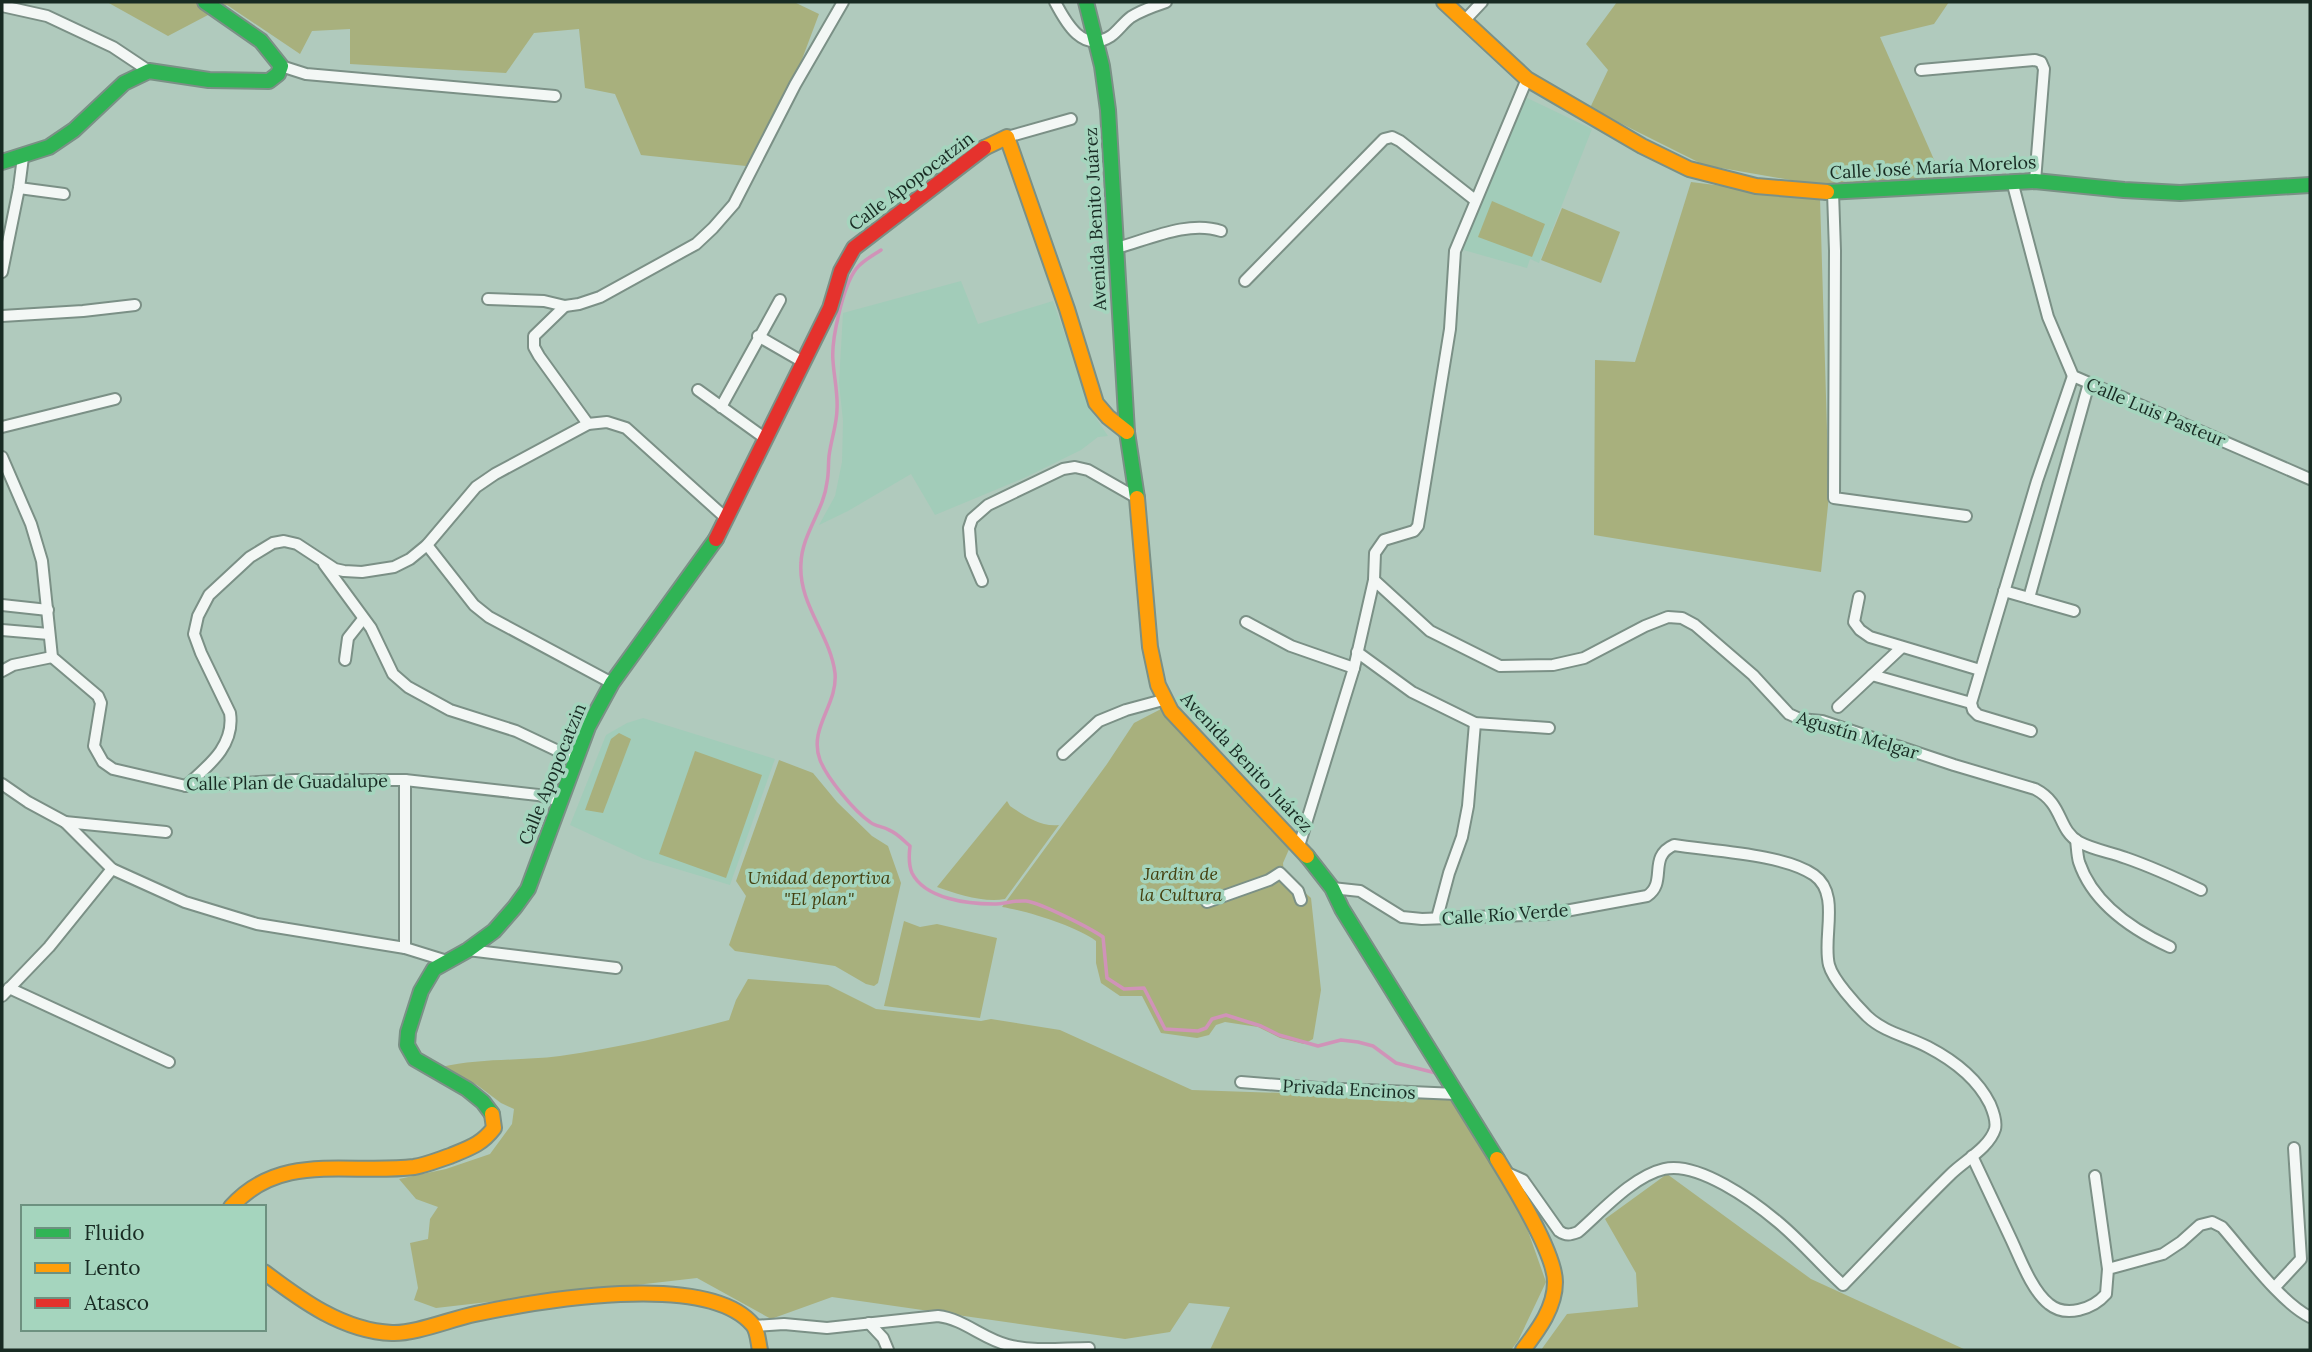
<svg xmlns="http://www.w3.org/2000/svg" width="2312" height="1352" viewBox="0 0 2312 1352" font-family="Lora,serif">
<rect width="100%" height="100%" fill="#b0cabd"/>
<g fill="#a2ccb9">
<path d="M1523 96 1592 129 1539 263 1530 259 1527 268 1460 249Z"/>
<path d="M961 281 978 324 1053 301 1092 412 1108 436 1098 437 1081 450 1024 478 935 515 911 474 848 511 819 525 835 496 842 462 843 421 839 383 843 313Z"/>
<path d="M643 718 775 759 730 885 644 859 570 825 606 735 627 723Z"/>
</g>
<g fill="#a8b07d">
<path d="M107 2H794L819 14 801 62 746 166 641 155 615 94 585 88 579 29 534 33 506 73 350 64V29L312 31 300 54 227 5 168 36Z"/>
<path d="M1617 2H1949L1934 24 1880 37 1943 180 1831 187 1704 165 1590 108 1608 70 1586 44Z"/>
<path d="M1691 182 1820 198 1829 496 1821 572 1594 535 1595 360 1635 362Z"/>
<path d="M1492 201 1545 224 1532 257 1478 237Z"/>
<path d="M1562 208 1620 232 1601 283 1541 260Z"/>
<path d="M1161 709 1221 776 1290 847 1283 863 1284 874 1311 898 1321 990 1313 1039 1304 1044 1280 1038 1258 1027 1225 1022 1216 1025 1209 1035 1197 1038 1161 1033 1142 996H1120L1101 983 1096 963V941C1076 926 1027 911 1002 907L1107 764 1134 723Z"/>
<path d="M619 733 631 739 603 813 585 810 611 739Z"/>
<path d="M695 751 762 775 726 878 659 854Z"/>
<path d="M779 760 813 773 837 802 872 836 888 846 901 883 878 983 874 986 866 984 835 966 735 951 729 945 746 896 736 881Z"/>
<path d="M1007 801 1010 806C1025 816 1040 827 1059 825L1005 899C984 903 957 894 937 887Z"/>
<path d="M904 921 920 927 937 924 997 938 980 1018 884 1006Z"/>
<path d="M748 979 828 985 876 1009 981 1021 991 1019 1060 1030 1192 1090 1461 1099 1523 1217 1546 1282 1518 1341 1511 1350H1210L1230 1307 1189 1303 1170 1332 1125 1339 832 1297 771 1319 697 1278 436 1308 414 1300 418 1288 410 1243 428 1239 430 1219 438 1207 416 1199 399 1179 446 1169 490 1154 512 1124 514 1109 501 1103 477 1085 441 1067C481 1058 520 1061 560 1056 617 1048 673 1035 729 1020L736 1000Z"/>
<path d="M1667 1174 1811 1279 1966 1350H1541L1567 1314 1638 1307 1636 1273 1605 1219Z"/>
</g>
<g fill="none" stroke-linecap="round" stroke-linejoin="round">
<g stroke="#d093b8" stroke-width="3.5">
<path d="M881 250C872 256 862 261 856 269 843 286 831 340 833 361 834 377 838 393 837 409 837 424 831 440 829 456 828 465 829 473 827 482 824 510 802 534 801 563 798 604 830 634 835 673 838 705 808 728 820 760 827 778 854 811 870 822 876 827 883 826 889 830 897 833 903 840 910 846 909 854 909 866 912 873 925 899 968 904 994 904 1004 904 1015 900 1026 901 1041 903 1090 928 1103 937L1107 978 1124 989 1144 988 1165 1029 1198 1031 1206 1028 1212 1019 1226 1015 1261 1026 1279 1035 1318 1046 1341 1040 1358 1042 1373 1046 1396 1063 1436 1073 1448 1090"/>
<path d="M1452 1097 1477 1138"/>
</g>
<defs>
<g id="street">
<path d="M1055 2C1066 23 1083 54 1111 36 1118 31 1124 22 1131 17 1142 10 1154 6 1166 2"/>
<path d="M2 6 47 16 113 47 149 71"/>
<path d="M1465 20 1482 2"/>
<path d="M281 66 306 74 555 96"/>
<path d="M1921 70 2035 60 2041 62 2044 69 2035 181"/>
<path d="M1007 137 1071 119"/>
<path d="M2012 181 2048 317 2073 376 2310 479"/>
<path d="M19 188 64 194"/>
<path d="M1833 192 1835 251 1834 498 1966 516"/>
<path d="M1117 248C1149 239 1189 220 1221 231"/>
<path d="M2 272 19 188 23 157"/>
<path d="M1245 281 1384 139 1392 137 1400 141 1475 200"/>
<path d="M488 299 544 301 565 306 579 304 600 297 696 244 713 228 734 204 795 85 843 2"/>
<path d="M565 306 534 336V347L539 356 588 424"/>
<path d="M2 316 83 311 135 305"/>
<path d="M758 336 803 362"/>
<path d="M698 390 766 439"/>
<path d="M721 407 780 300"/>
<path d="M2 427 115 399"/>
<path d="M2 457 31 524 42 561 52 657 98 696 101 703 94 746 103 762 113 769 186 786 296 780H405L538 795 560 801"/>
<path d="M427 545 474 605 489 617 612 683"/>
<path d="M324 564 371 628 393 674 408 687 450 710 516 731 575 759"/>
<path d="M1374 580 1430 631 1500 666 1553 665 1584 658 1645 626 1668 617 1682 618 1695 625 1753 675 1789 714 1800 719 1822 721 1954 765 2035 789C2064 804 2057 829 2079 842 2094 850 2110 852 2126 858 2152 867 2176 878 2201 890"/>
<path d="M982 581 971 555 969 528 972 519 988 505 1063 469 1075 467 1088 470 1137 498"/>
<path d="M2004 591 2074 611"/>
<path d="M1859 597 1854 622 1860 630 1870 637 1980 670"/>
<path d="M2029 598 2089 383"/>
<path d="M2 605 48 610"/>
<path d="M1246 622 1291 646 1354 668"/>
<path d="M2 630 49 634"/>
<path d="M1357 652 1412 692 1475 723 1549 728"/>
<path d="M345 660 348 638 363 619"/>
<path d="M2 671 13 665 52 657"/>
<path d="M1872 675 1971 703"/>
<path d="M1838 707 1901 648"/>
<path d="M2031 731 1978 715 1973 710 1971 703 2037 481 2073 376"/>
<path d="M1063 754 1099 721 1126 710 1163 700"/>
<path d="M2 784 28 802 65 822 112 869 185 902 257 924 405 948 447 961"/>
<path d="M186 786C208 766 235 746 230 713L201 653 194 634 198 616 209 595 250 557 273 543 284 541 297 544 335 569 344 571 362 572 394 567 410 559 427 545 476 487 495 474 588 424 607 422 626 428 727 519"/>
<path d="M65 822 166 832"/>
<path d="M2076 840C2077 847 2077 855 2079 862 2093 904 2133 930 2170 947"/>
<path d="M1299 846 1354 668 1374 580 1375 553 1384 540 1414 531 1418 526 1450 329 1455 251 1527 79"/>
<path d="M1332 888 1360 891 1402 917 1422 919 1549 914 1647 896C1668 882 1647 857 1674 845 1712 851 1784 854 1814 875 1841 894 1822 937 1829 965 1833 980 1856 1005 1867 1016 1885 1033 1907 1036 1928 1047 1953 1060 1977 1078 1990 1104 1993 1111 1997 1121 1995 1129 1989 1148 1964 1161 1951 1174 1914 1210 1879 1248 1843 1285 1821 1265 1801 1241 1778 1222 1753 1201 1698 1161 1664 1169 1633 1176 1601 1212 1578 1232 1570 1235 1566 1236 1559 1231L1523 1180 1505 1172"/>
<path d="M1207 902 1269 880 1280 873 1298 891 1301 900"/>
<path d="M1437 918 1449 873 1462 837 1468 806 1475 723"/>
<path d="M405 948V780"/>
<path d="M468 950 616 968"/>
<path d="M9 988 169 1062"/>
<path d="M2 996 49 947 112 869"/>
<path d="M1241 1082 1318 1088 1457 1094"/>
<path d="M1972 1156C1985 1184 1998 1211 2011 1239 2020 1258 2032 1291 2049 1304 2066 1318 2093 1309 2106 1294L2108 1269 2163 1254 2181 1242 2200 1225 2212 1222 2222 1227C2245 1253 2280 1302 2310 1317"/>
<path d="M2095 1176 2108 1269"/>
<path d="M2275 1287 2301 1259 2294 1148"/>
<path d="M869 1323 883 1338 888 1350"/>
<path d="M754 1326 784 1324 827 1328 938 1316C964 1319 983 1339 1008 1345 1034 1352 1063 1348 1089 1348"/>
</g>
<g id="fast">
<path d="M1086 2 1102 66 1108 110 1127 432 1137 498"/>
<path d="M2 162 49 147 74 130 124 83 149 71 209 80 269 81 278 74 281 66 261 41 205 2"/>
<path d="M1827 192 2035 181 2124 190 2180 193 2310 185"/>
<path d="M1307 856 1332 888 1342 909 1497 1159"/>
<path d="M492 1114 483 1102 467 1089 415 1059 407 1045 408 1032 421 991 434 969 468 950 494 931 515 907 528 889 588 727 612 683 716 539"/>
</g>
<g id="slow">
<path d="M1444 2 1527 79 1642 146 1689 169 1756 186 1827 192"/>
<path d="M984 148 1007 137 1067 309 1096 403 1108 417 1127 432"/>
<path d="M1137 498 1150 647 1158 685 1171 711 1307 856"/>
<path d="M1497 1159C1513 1185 1555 1253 1555 1282 1555 1308 1538 1330 1523 1350"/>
<path d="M231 1207C281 1151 349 1175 414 1167 426 1165 438 1160 450 1156 469 1148 481 1145 494 1128L492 1114"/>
<path d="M264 1272C301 1300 343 1331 392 1333 415 1334 451 1319 475 1314 537 1301 707 1270 753 1325 758 1331 758 1342 760 1350"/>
</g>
<path id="jam" d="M716 539 830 308 841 271 854 248 984 148"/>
</defs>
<use href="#street" stroke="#7b9086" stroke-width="14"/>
<use href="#fast" stroke="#7b9086" stroke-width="18"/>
<use href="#slow" stroke="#7b9086" stroke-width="18"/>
<use href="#jam" stroke="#7b9086" stroke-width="18"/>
<use href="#street" stroke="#f3f7f5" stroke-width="10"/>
<use href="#fast" stroke="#30b455" stroke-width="14"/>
<use href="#slow" stroke="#ff9f0a" stroke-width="14"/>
<use href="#jam" stroke="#e5322d" stroke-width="14"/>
</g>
<g text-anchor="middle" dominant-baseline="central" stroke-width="7" stroke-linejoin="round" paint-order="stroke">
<g font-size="18" fill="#182b23" stroke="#a5d5be">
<text transform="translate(1933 167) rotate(-3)">Calle José María Morelos</text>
<text transform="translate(911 181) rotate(-37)">Calle Apopocatzin</text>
<text transform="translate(1095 219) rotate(-93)">Avenida Benito Juárez</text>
<text transform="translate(2156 412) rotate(23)">Calle Luis Pasteur</text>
<text transform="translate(1858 735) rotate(17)">Agustín Melgar</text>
<text transform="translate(1247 762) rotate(47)">Avenida Benito Juárez</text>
<text transform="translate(552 774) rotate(-68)">Calle Apopocatzin</text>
<text transform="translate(287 782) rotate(-1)">Calle Plan de Guadalupe</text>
<text transform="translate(1505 914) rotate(-4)">Calle Río Verde</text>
<text transform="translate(1349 1089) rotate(3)">Privada Encinos</text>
</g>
<g font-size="18" font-style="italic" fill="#454110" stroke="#a5d5be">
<text x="1181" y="873">Jardin de<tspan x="1181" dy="21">la Cultura</tspan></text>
<text x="819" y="877">Unidad deportiva<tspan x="819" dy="21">"El plan"</tspan></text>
</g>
</g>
<rect width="2312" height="1352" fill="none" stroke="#182b23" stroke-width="7"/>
<rect x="21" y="1205" width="245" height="126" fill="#a5d5be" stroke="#6d9180" stroke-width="2"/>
<rect x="35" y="1228" width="35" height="10" fill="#30b455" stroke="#6d9180" stroke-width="2"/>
<text x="84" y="1240" font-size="21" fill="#182b23">Fluido</text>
<rect x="35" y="1263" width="35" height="10" fill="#ff9f0a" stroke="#6d9180" stroke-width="2"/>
<text x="84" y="1275" font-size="21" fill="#182b23">Lento</text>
<rect x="35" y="1298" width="35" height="10" fill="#e5322d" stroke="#6d9180" stroke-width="2"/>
<text x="84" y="1310" font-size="21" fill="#182b23">Atasco</text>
</svg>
